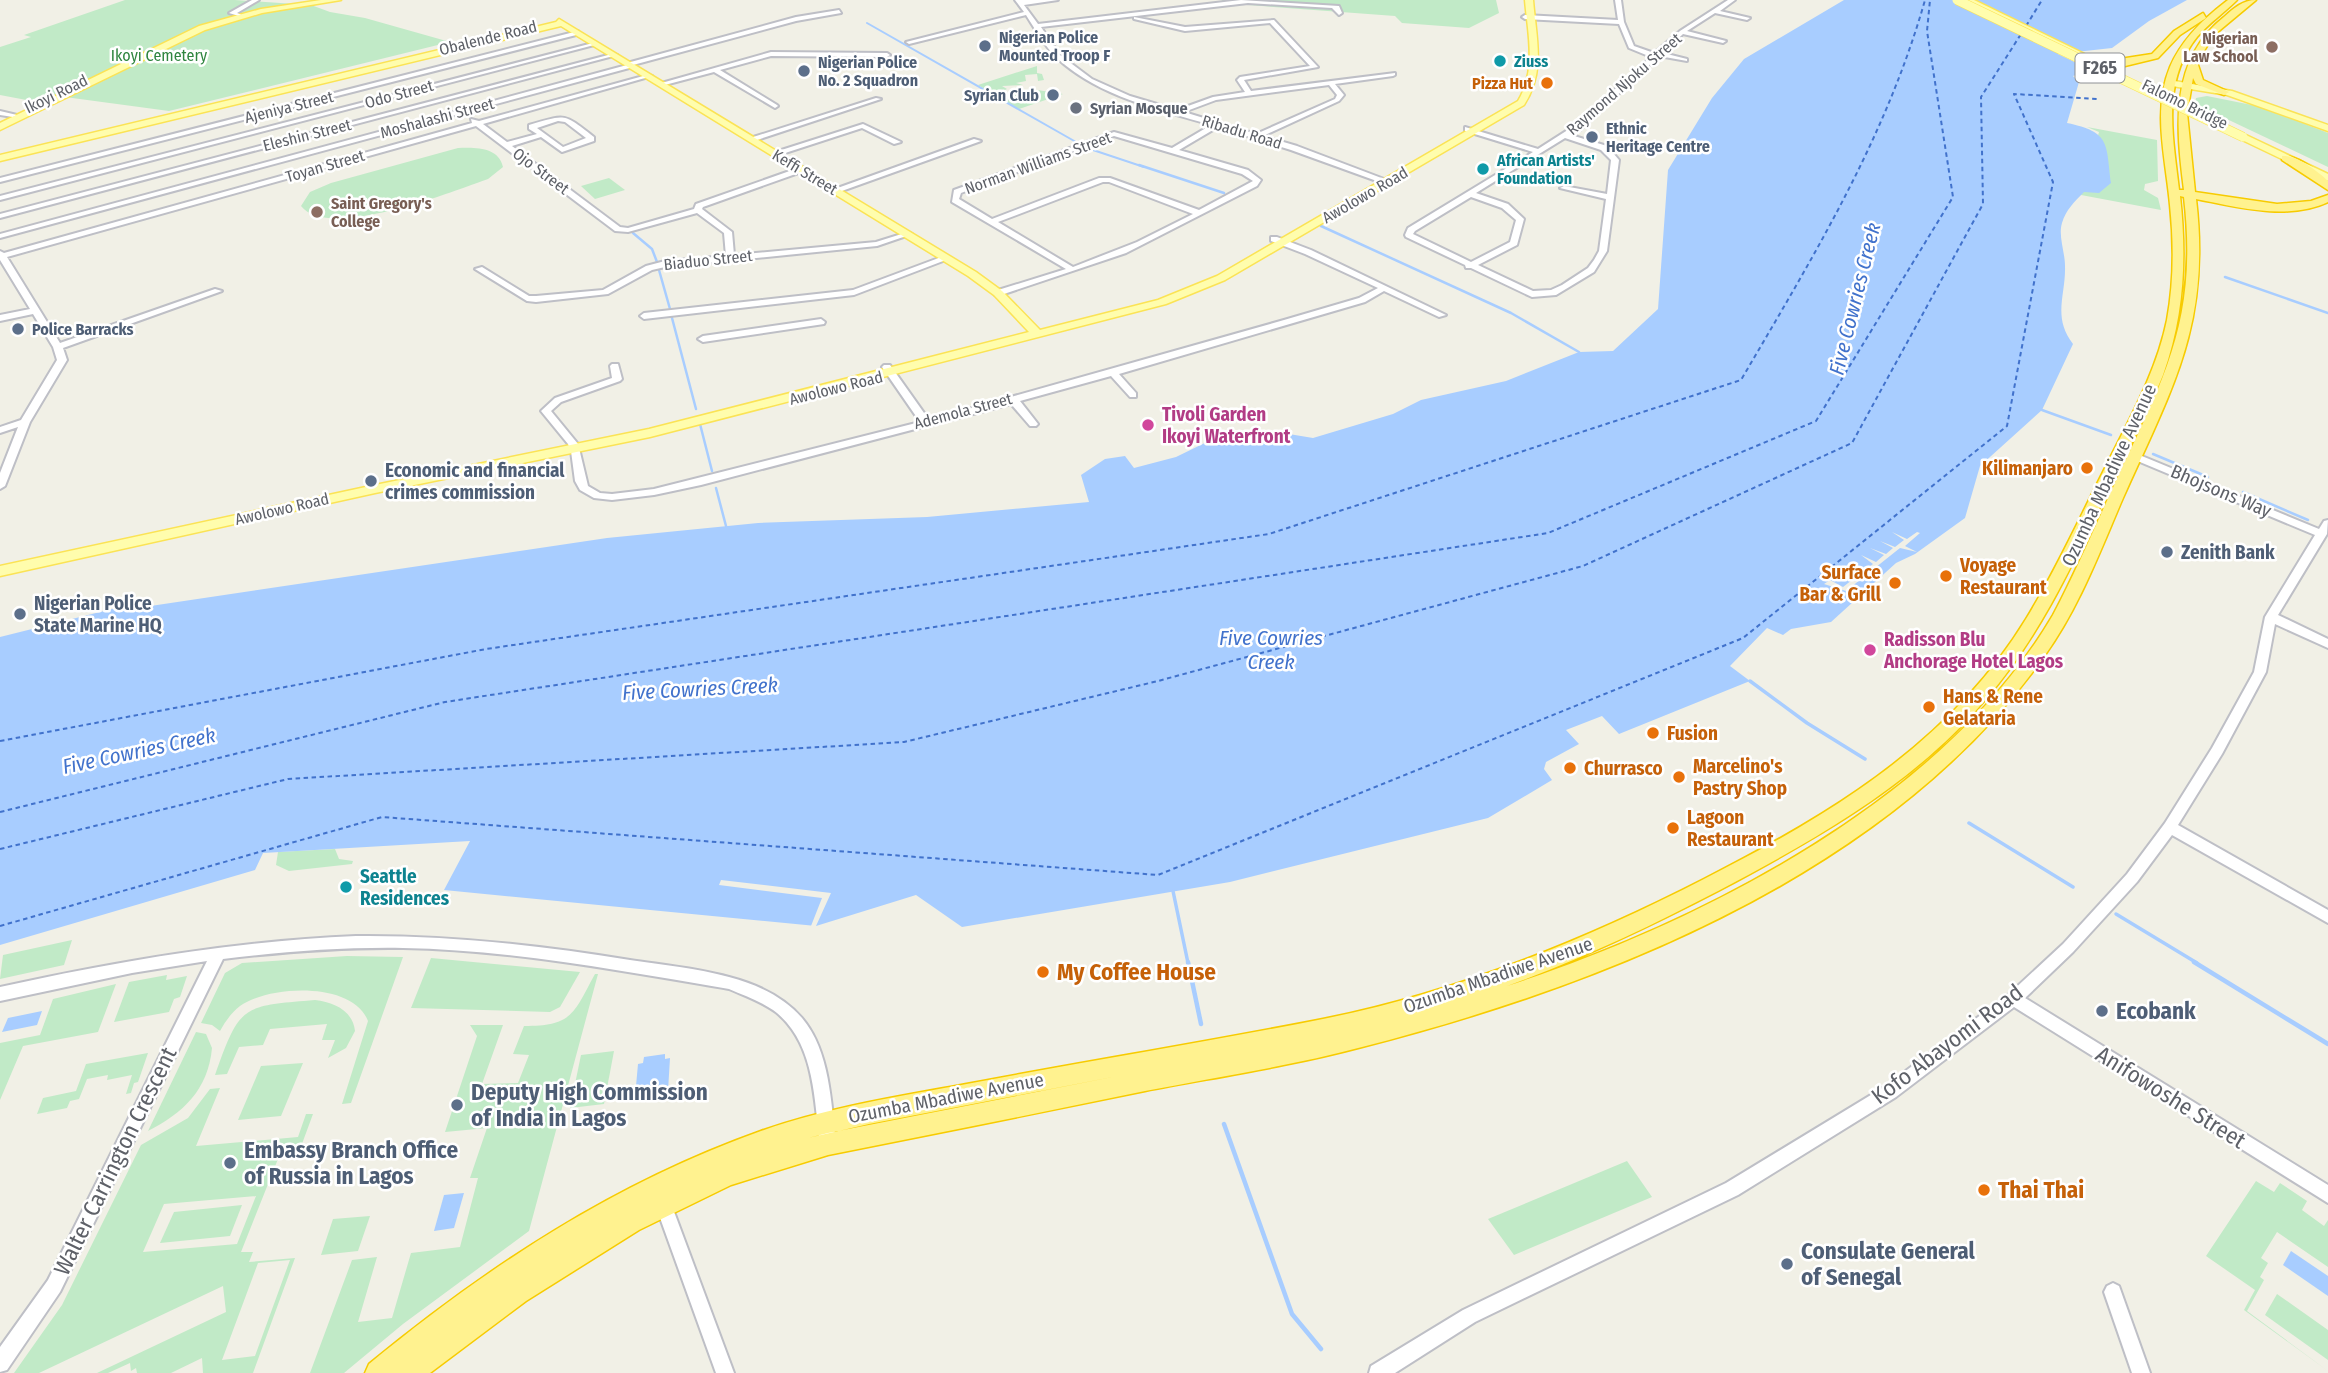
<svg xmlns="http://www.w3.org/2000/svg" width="2328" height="1373" viewBox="0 0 2328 1373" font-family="'Fira Sans Condensed',sans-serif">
<rect width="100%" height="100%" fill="#f1f0e6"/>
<g fill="#c1eac7" fill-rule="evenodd">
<path d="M125 0H235L311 5 330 12 365 18 450 42 169 111 50 95 37 102 0 95V47L31 37 24 35Z"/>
<path d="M1222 0H1496L1499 13 1469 28 1402 23 1395 16 1221 3Z"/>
<path d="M1037 66V73L1042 74 1044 80 1038 81 1037 74 1025 75 1026 81 1016 83 1023 85 1002 86 1007 89 1000 92 1006 96 1031 89 1063 94 1019 109 978 85Z"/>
<path d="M2207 96 2262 107 2328 133V167L2195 104 2196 98Z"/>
<path d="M2087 127 2157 140 2158 181 2145 184 2144 190 2158 198 2161 210 2081 195 2099 132Z"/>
<path d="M458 148C475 147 499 147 503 167L488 179C451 192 328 241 301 206L310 192 331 183Z"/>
<path d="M609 178 625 190 595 199 581 186Z"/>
<path d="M335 849 339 859 353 861 352 864 289 871 276 865 278 852Z"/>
<path d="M72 940 64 965 0 979 3 955Z"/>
<path d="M347 956 403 957 351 1103 342 1104 368 1021C353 981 269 985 240 1006 231 1013 225 1022 220 1031L212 1025 201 1023 225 973 242 963Z"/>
<path d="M431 958 580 972 560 1007 550 1012 411 1008Z"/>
<path d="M595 974H598L529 1231 403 1324 344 1373H310L352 1260 377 1257 358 1322 392 1318 411 1253 460 1247 478 1178H470L487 1128 445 1132 477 1036 470 1025H503L482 1084 518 1083 529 1055 513 1054 524 1026C573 1026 573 1014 595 974Z"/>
<path d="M167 975 166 980 187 976 180 997 174 999 169 1012 114 1022 129 982Z"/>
<path d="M116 984 98 1032 23 1046 0 1100V1043L40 1035 53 999Z"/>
<path d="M315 1000C334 1002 353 1011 355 1031L346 1048 328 1058 335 1040H322L327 1024 270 1029 263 1045 239 1047 227 1074 215 1075C240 1005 241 1006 315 1000Z"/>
<path d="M196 1032 206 1034 212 1048C208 1090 183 1113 148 1131Z"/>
<path d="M614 1051 604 1104 570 1108 581 1055Z"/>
<path d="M148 1053 138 1082 134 1083 131 1093 126 1094 132 1075 107 1080 108 1075 87 1079 79 1099 70 1101 67 1108 37 1114 43 1098 76 1091 86 1064Z"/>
<path d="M303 1063 281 1116 238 1120 261 1066Z"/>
<path d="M220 1088 196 1146 298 1137 306 1114H313L299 1152 280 1154 241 1252H253L249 1262 295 1258 253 1373H203L202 1358 171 1373H137L136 1368 131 1371 130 1363 108 1373H97L226 1312 223 1286 39 1373H14L62 1305 141 1145 188 1118 210 1089ZM256 1196 237 1244 143 1252 164 1204ZM290 1260 255 1356 222 1360 258 1263Z"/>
<path d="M1627 1161 1652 1197 1514 1255 1488 1219Z"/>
<path d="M2256 1181 2274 1192 2280 1183 2307 1201 2302 1210 2324 1226 2328 1220V1267L2277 1232 2261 1258 2268 1263 2260 1277 2264 1280 2247 1311 2328 1371 2244 1310 2255 1290 2206 1256Z"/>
<path d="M242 1205 230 1236 160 1243 174 1212Z"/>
<path d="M370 1216 358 1251 321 1255 333 1219Z"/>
<path d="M2277 1294 2328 1330V1360L2265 1315Z"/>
</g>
<g fill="#a8cdff">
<path d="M1844 0H2187L2149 21 2112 48 2058 54 2091 70 2073 76 2079 82 2067 123C2111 132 2106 144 2111 183L2099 193 2084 192C2074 202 2066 210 2062 223 2058 236 2065 252 2065 266 2066 295 2052 317 2073 344L2042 410 1980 466 1965 518 1915 554 1896 563 1831 622 1791 629 1783 635 1767 628 1730 666 1750 681 1619 734 1602 716 1566 730 1579 744 1546 762 1544 769 1552 780 1488 818 1230 882 962 927 916 895 816 926 444 890 470 841 263 853 255 870 0 945V637L116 608 117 611 607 538 758 523 927 517 1089 502 1081 475 1105 459 1125 456 1134 468 1176 457 1215 438 1219 440 1271 431 1313 438 1393 414 1421 400 1506 381 1579 352 1613 351 1658 309 1668 170 1712 98 1744 59Z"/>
<path d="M42 1011 37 1025 2 1032 8 1018Z"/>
<path d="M665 1054V1059L670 1058 668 1091 635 1097 638 1064 643 1063 644 1057Z"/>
<path d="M464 1193 454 1228 434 1231 444 1195Z"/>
<path d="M2291 1251 2328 1276V1296L2283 1265Z"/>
</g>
<g fill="#f1f0e6">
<path d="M1892 532 1907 539 1917 532 1920 533 1905 546 1917 552 1900 548 1846 591 1824 584 1830 580 1843 587 1852 580 1840 571 1854 578 1862 572 1850 562 1865 570 1873 564 1861 555 1876 562 1884 555 1870 548 1886 554 1893 548 1880 541 1895 547 1904 540Z"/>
<path d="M721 880 831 893 816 926H811L822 898 719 885Z"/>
</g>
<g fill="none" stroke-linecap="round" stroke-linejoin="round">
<g stroke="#a8cdff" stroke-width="2">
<path d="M867 23 1076 142"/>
<path d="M1090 149 1144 167"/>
</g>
<g stroke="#a8cdff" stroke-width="2.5">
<path d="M1139 165 1224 193"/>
<path d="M1321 226 1511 313 1579 352"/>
<path d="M633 233 652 249 657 262"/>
<path d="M659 270 670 309"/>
<path d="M2225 277 2328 313"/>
<path d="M672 318 696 409"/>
<path d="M2042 410 2111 435"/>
<path d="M700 424 712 471"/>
<path d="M2153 454 2208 477"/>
<path d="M716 488 726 526"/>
<path d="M2243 492 2308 520"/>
</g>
<g stroke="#a8cdff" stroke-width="3.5">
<path d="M1750 681 1807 723 1865 759"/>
<path d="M1969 823 2073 887"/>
<path d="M1173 891 1188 963"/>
<path d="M2116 914 2197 963"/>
</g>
<g stroke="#a8cdff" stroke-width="4.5">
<path d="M1188 962 1201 1024"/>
<path d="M2194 962 2328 1044"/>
<path d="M1224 1124 1292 1314 1321 1349"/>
</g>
<g stroke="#4172cc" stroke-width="2" stroke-dasharray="4.5 3.5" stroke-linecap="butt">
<path d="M2026 26 2042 0"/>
<path d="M0 741 486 649 1269 534 1741 380C1813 257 1886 138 1925 0"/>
<path d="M0 812 445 702 1548 533 1816 421 1953 197 1927 31 1930 0"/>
<path d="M0 849 288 779 904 742 1158 681 1583 566 1852 443 1983 204 1981 97 2021 34"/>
<path d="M0 926 382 817 1158 875 1743 638 2007 426 2053 182 2014 94 2098 99"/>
</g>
<defs>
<g id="minor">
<path d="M252 0H259L237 13 242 15V17L229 13Z"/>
<path d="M1015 0H1058L1024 5 1038 24 1241 0 1339 6 1342 13 1339 15 1332 8 1248 3 1041 27 1060 55 1092 79 1130 96 1177 110 1213 97 1245 92 1237 80 1240 77 1310 66 1270 23 1185 31 1134 19V17L1185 27 1274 20 1318 67 1244 80 1251 91 1395 73V75L1393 76 1335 84 1344 95 1339 101 1263 136 1297 146 1392 182 1385 184 1291 150 1218 127 1179 150 1248 170 1261 180 1257 186 1126 253 1001 295H995V291L1066 269 952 202 954 190 1114 132 1172 148 1211 125C1158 109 1100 97 1058 59 1045 47 1035 29 1026 15L909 44 906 42 1024 12ZM1329 85 1337 95 1335 99 1256 134 1184 112 1216 100ZM1114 136 1242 174 1253 181 1199 210 1110 178H1099L992 219 959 199 961 193ZM1103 182H1109L1193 214 1137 242 1073 267 998 222Z"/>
<path d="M1615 0H1621L1624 22 1634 46 1654 53 1680 31 1728 0H1735L1720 11 1750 18 1747 20 1715 13 1687 31 1726 41 1723 43 1683 34 1663 53 1687 59V61L1659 56 1580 130 1571 135 1607 146 1619 160 1607 251 1594 272 1556 295 1532 297 1471 268H1466L1465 265 1406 237 1405 235 1408 228 1533 152 1465 131V127L1538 149 1574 126 1651 57 1629 48 1619 24 1525 19 1522 17 1525 15 1618 20ZM1565 138 1601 150 1611 160 1607 194 1564 186 1560 188 1606 199 1599 251 1594 260 1588 268 1562 285 1551 290 1533 291 1478 265 1517 245 1524 219 1508 204 1476 193ZM1471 197 1502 208 1516 220 1510 242 1471 262 1413 234 1415 231Z"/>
<path d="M839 10 841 13 796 21 633 65V67L0 238V234L627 65V63L796 17Z"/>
<path d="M578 31 580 34 0 182V178Z"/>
<path d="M593 43 598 44 0 200V196Z"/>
<path d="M771 52 887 53 890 55 887 57 771 56 720 70 777 105 778 106 775 108 714 72 661 86 658 84Z"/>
<path d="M612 54 617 55 0 218V214Z"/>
<path d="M647 75 652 76 483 124 507 142 537 134 529 129V125C567 114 563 113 594 137V141L562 152 541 137 512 146 620 227 628 228 694 209 696 204 801 167H804V171L703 207 702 209 732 232 734 255 876 242 908 232 912 234 877 246 665 267 652 270 608 294 536 302 527 301 475 269 482 267 529 296H536L603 290 646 266 665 261 726 256 724 233 697 213 628 232 615 231 476 126 7 257 60 343 215 289 222 291 63 348 67 360 30 422 5 486 0 489V473L18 427 0 433V427L21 420 57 360 53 347 33 314 0 321V315L30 309 0 260V251L4 253 472 123 471 119 479 121ZM558 121 565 122 586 138 563 147 537 128Z"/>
<path d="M876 98 881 99 754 141 747 139Z"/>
<path d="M0 111 17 115 13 117 0 115Z"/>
<path d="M863 124 901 142 894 144 862 128 779 155 772 153Z"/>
<path d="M974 139 981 141 839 192 832 190Z"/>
<path d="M1271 237H1277L1311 250 1446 315 1439 317 1384 291 1365 302 1119 374 1136 393V397H1130L1111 376 1020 401 1038 424 1036 426H1030L1011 404 701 485 654 495 612 500 594 498 580 490 575 481 571 451 568 444 541 411 555 398 612 378 610 366 612 364H618L622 379 620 381 561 402 551 411 578 444 588 486 600 493 612 494 654 489 920 422 882 367 884 365H890L929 420 1284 320 1359 298 1378 288 1305 254 1271 241Z"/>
<path d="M944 256 951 258 854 295 644 319 640 316 644 313 853 290Z"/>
<path d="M821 319 825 322 824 324 703 342 698 339 703 336Z"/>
<path d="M2120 447 2319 529 2324 521 2328 520 2327 534 2278 615 2328 639V648L2275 624 2266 672 2222 754 2178 825 2328 910V923L2172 835 2137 882 2073 952 2025 998 2328 1185V1203L2014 1007 1896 1097 1738 1195 1475 1322 1395 1373H1369L1371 1366 1463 1310 1726 1183 1884 1087 2009 994 2063 944 2127 874 2165 823 2212 748 2254 672 2265 617 2315 535 2116 452 2115 450Z"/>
<path d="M356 936C448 935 539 945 630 960 663 965 697 968 729 977 756 984 784 997 802 1018 830 1051 831 1103 836 1144L834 1150 828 1152 822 1150 820 1144C814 1099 815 1045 777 1013 763 1002 745 996 729 989 621 971 512 950 403 948 342 947 282 952 223 959L60 1292 7 1370 0 1372V1347L48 1280 207 961 132 973 0 1001V987C118 961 235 941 356 936Z"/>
<path d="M662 1193 668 1195 670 1201 734 1373H716L654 1201 656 1195Z"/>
<path d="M2113 1283 2119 1286 2150 1373H2132L2104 1292 2107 1286Z"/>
</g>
<g id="major">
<path d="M321 0H341L262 13 205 30 0 130V123L199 26 261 9Z"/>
<path d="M1525 0H1533C1536 38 1546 71 1524 105L1225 280 1166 304 650 437 375 493 0 576V566L375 485 649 429 1029 332 994 295 968 276 561 26 0 161V155L556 22 559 19 976 272 1002 291 1040 330 1158 300 1217 276 1518 101C1537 69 1528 35 1525 0Z"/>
<path d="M1964 0H1974L2103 63 2096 65Z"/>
<path d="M2169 80 2232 91 2328 125V131L2227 95 2166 85 2165 83Z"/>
<path d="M2240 135H2246L2328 174V181L2240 139Z"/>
</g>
<g id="highway">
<path d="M2228 0H2237C2224 13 2209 23 2197 37 2161 82 2173 137 2179 190H2184C2176 128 2169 60 2224 17 2234 8 2243 0 2256 0L2214 35 2197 62 2203 80 2229 92 2224 95 2196 84 2193 78 2187 113 2195 192 2277 204 2311 201 2328 195V202C2288 221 2237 207 2196 199 2211 325 2172 388 2123 498 2100 551 2079 608 2045 655 1893 871 1608 984 1362 1047 1291 1066 1217 1077 1145 1091 1039 1113 934 1134 828 1155L731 1185 639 1230 526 1301 430 1373H365L369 1364C488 1266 615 1183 761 1131 829 1107 901 1096 972 1083 1088 1061 1206 1042 1323 1019 1457 992 1583 941 1704 879 1757 852 1809 824 1858 790 1925 744 1984 688 2026 619 2055 572 2078 521 2103 472 2127 423 2156 374 2167 320 2174 282 2174 243 2170 205 2166 160 2152 110 2170 67 2182 39 2204 18 2228 0ZM2180 196 2184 197C2198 317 2166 374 2117 479 2096 524 2077 570 2053 615 1946 798 1703 922 1507 986 1580 960 1651 926 1720 890 1816 839 1914 784 1985 700 2039 638 2073 564 2108 490 2127 452 2147 415 2163 375 2184 316 2187 259 2180 196ZM1123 1075 828 1133 808 1138 869 1124Z"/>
<path d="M2203 13 2206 18 2180 35 2158 58 2125 66H2099L2094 63 2152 54 2174 31Z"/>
<path d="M2282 156C2297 155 2317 171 2328 181V190L2282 160Z"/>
</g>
</defs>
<use href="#minor" stroke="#bebfc6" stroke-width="4"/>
<use href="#major" stroke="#fbe355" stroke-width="3"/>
<use href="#highway" stroke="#f7cb00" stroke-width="3"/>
<use href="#minor" fill="#fff" fill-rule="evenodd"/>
<use href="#major" fill="#fffdad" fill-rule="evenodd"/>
<use href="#highway" fill="#fff28f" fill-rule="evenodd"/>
<defs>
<path id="major-bridge" d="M1957 0 2243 137"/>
</defs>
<use href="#major-bridge" stroke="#fbe355" stroke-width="10" stroke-linecap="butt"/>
<use href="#major-bridge" stroke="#fffdad" stroke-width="9"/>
</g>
<g fill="#5c6f8a" stroke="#fff" stroke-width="2.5">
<circle cx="985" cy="46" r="7"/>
<circle cx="804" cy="71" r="7"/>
<circle cx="1053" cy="95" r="7"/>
<circle cx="1592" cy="137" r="7"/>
<circle cx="18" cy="329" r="7"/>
<circle cx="371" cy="481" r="7"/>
<circle cx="2167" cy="552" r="7"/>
<circle cx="20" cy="614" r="7"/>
<circle cx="2102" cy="1011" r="7"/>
<circle cx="457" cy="1105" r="7"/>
<circle cx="230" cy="1163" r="7"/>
<circle cx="1787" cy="1264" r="7"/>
</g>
<g fill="#8d6e63" stroke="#fff" stroke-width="2.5">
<circle cx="2272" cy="47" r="7"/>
<circle cx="317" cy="212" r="7"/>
</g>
<g fill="#0f9aa8" stroke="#fff" stroke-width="2.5">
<circle cx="1500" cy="61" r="7"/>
<circle cx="1483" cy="169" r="7"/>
<circle cx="346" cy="887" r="7"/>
</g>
<g fill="#e8710a" stroke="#fff" stroke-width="2.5">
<circle cx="1547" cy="83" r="7"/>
<circle cx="2087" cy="468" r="7"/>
<circle cx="1946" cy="576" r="7"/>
<circle cx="1895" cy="583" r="7"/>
<circle cx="1929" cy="707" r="7"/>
<circle cx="1653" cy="733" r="7"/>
<circle cx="1570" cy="768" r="7"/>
<circle cx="1679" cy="777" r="7"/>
<circle cx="1673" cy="828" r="7"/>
<circle cx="1043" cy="972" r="7"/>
<circle cx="1984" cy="1190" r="7"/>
</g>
<circle fill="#6b7280" stroke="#fff" stroke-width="2.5" cx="1076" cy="108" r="7"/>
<g fill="#d1479c" stroke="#fff" stroke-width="2.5">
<circle cx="1148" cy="425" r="7"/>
<circle cx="1870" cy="650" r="7"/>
</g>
<g text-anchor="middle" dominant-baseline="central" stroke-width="5" stroke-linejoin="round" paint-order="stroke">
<g font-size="16" font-weight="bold" fill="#4e5e75" stroke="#fff" text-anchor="start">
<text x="999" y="37">Nigerian Police<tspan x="999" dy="18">Mounted Troop F</tspan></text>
<text x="818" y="62">Nigerian Police<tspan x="818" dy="18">No. 2 Squadron</tspan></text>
<text x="1039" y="95" text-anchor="end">Syrian Club</text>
<text x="1606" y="128">Ethnic<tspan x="1606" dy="18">Heritage Centre</tspan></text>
<text x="32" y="329">Police Barracks</text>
</g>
<g font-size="16" fill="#5e6168" stroke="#fff">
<text transform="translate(488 38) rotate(-14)">Obalende Road</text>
<text transform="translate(1624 84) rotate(-41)">Raymond Njoku Street</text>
<text transform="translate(56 94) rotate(-26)">Ikoyi Road</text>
<text transform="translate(399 94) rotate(-15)">Odo Street</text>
<text transform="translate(2185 104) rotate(26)">Falomo Bridge</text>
<text transform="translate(289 107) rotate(-14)">Ajeniya Street</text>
<text transform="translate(437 118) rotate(-15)">Moshalashi Street</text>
<text transform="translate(1242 132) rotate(17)">Ribadu Road</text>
<text transform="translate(307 135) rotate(-14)">Eleshin Street</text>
<text transform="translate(1038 163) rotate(-20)">Norman Williams Street</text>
<text transform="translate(325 166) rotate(-16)">Toyan Street</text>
<text transform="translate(541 171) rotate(37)">Ojo Street</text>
<text transform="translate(805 172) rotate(31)">Keffi Street</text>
<text transform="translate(1365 195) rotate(-30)">Awolowo Road</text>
<text transform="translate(708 260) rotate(-6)">Biaduo Street</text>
<text transform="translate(836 388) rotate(-14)">Awolowo Road</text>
<text transform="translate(963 411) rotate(-15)">Ademola Street</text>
<text transform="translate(282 509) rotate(-13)">Awolowo Road</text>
</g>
<g font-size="16" font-weight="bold" fill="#785e54" stroke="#fff" text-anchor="end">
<text x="2258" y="38">Nigerian<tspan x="2258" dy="18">Law School</tspan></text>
<text x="331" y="203" text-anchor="start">Saint Gregory's<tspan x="331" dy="18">College</tspan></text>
</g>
<g font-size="16" fill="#2f853f" stroke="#fff">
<text x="159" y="55">Ikoyi Cemetery</text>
</g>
<g font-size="16" font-weight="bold" fill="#0d838f" stroke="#fff" text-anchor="start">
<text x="1514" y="61">Ziuss</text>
<text x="1497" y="160">African Artists'<tspan x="1497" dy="18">Foundation</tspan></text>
</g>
<g font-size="16" font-weight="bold" fill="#c56008" stroke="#fff" text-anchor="end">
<text x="1533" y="83">Pizza Hut</text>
</g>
<g font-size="16" font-weight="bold" fill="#5b616d" stroke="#fff" text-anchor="start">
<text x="1090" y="108">Syrian Mosque</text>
</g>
<rect fill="#fff" stroke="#8e9095" stroke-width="2" x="2075.5" y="53.5" width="49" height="29" rx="5"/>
<g font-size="18" font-weight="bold" fill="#5e6168">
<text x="2100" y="68">F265</text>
</g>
<g font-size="19" font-weight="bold" fill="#b23c85" stroke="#fff" text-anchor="start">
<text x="1162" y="414">Tivoli Garden<tspan x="1162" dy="22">Ikoyi Waterfront</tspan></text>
<text x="1884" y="639">Radisson Blu<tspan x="1884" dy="22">Anchorage Hotel Lagos</tspan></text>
</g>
<g font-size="19" font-weight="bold" fill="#c56008" stroke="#fff" text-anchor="start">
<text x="2073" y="468" text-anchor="end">Kilimanjaro</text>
<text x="1960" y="565">Voyage<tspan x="1960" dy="22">Restaurant</tspan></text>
<text x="1881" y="572" text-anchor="end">Surface<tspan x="1881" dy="22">Bar &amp; Grill</tspan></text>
<text x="1943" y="696">Hans &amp; Rene<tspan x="1943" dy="22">Gelataria</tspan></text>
<text x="1667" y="733">Fusion</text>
<text x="1693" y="766">Marcelino's<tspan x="1693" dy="22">Pastry Shop</tspan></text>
<text x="1584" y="768">Churrasco</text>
<text x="1687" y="817">Lagoon<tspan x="1687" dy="22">Restaurant</tspan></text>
</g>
<g font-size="19" font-weight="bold" fill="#4e5e75" stroke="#fff" text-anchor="start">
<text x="385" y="470">Economic and financial<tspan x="385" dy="22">crimes commission</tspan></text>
<text x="2181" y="552">Zenith Bank</text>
<text x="34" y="603">Nigerian Police<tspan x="34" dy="22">State Marine HQ</tspan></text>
</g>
<g font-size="19" fill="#5e6168" stroke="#fff">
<text transform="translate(2109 475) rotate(-65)">Ozumba Mbadiwe Avenue</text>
<text transform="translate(2221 491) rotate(23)">Bhojsons Way</text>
<text transform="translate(1498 975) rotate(-19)">Ozumba Mbadiwe Avenue</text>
<text transform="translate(946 1098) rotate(-11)">Ozumba Mbadiwe Avenue</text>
</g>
<g font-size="19" font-weight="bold" fill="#0d838f" stroke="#fff" text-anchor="start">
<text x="360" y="876">Seattle<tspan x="360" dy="22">Residences</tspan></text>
</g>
<g font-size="21" font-style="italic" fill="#4172cc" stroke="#fff">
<text transform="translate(1855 299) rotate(-76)">Five Cowries Creek</text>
<text x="1271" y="638">Five Cowries<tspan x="1271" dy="24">Creek</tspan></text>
<text transform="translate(700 689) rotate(-3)">Five Cowries Creek</text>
<text transform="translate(139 751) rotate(-12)">Five Cowries Creek</text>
</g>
<g font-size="23" font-weight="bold" fill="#c56008" stroke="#fff" text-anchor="start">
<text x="1057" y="972">My Coffee House</text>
<text x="1998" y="1190">Thai Thai</text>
</g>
<g font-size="23" font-weight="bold" fill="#4e5e75" stroke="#fff" text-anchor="start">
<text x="2116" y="1011">Ecobank</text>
<text x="471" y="1092">Deputy High Commission<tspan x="471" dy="26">of India in Lagos</tspan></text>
<text x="244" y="1150">Embassy Branch Office<tspan x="244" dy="26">of Russia in Lagos</tspan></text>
<text x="1801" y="1251">Consulate General<tspan x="1801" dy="26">of Senegal</tspan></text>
</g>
<g font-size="23" fill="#5e6168" stroke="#fff">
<text transform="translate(1947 1044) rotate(-37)">Kofo Abayomi Road</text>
<text transform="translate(2171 1097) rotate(32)">Anifowoshe Street</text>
<text transform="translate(115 1161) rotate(-64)">Walter Carrington Crescent</text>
</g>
</g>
</svg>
